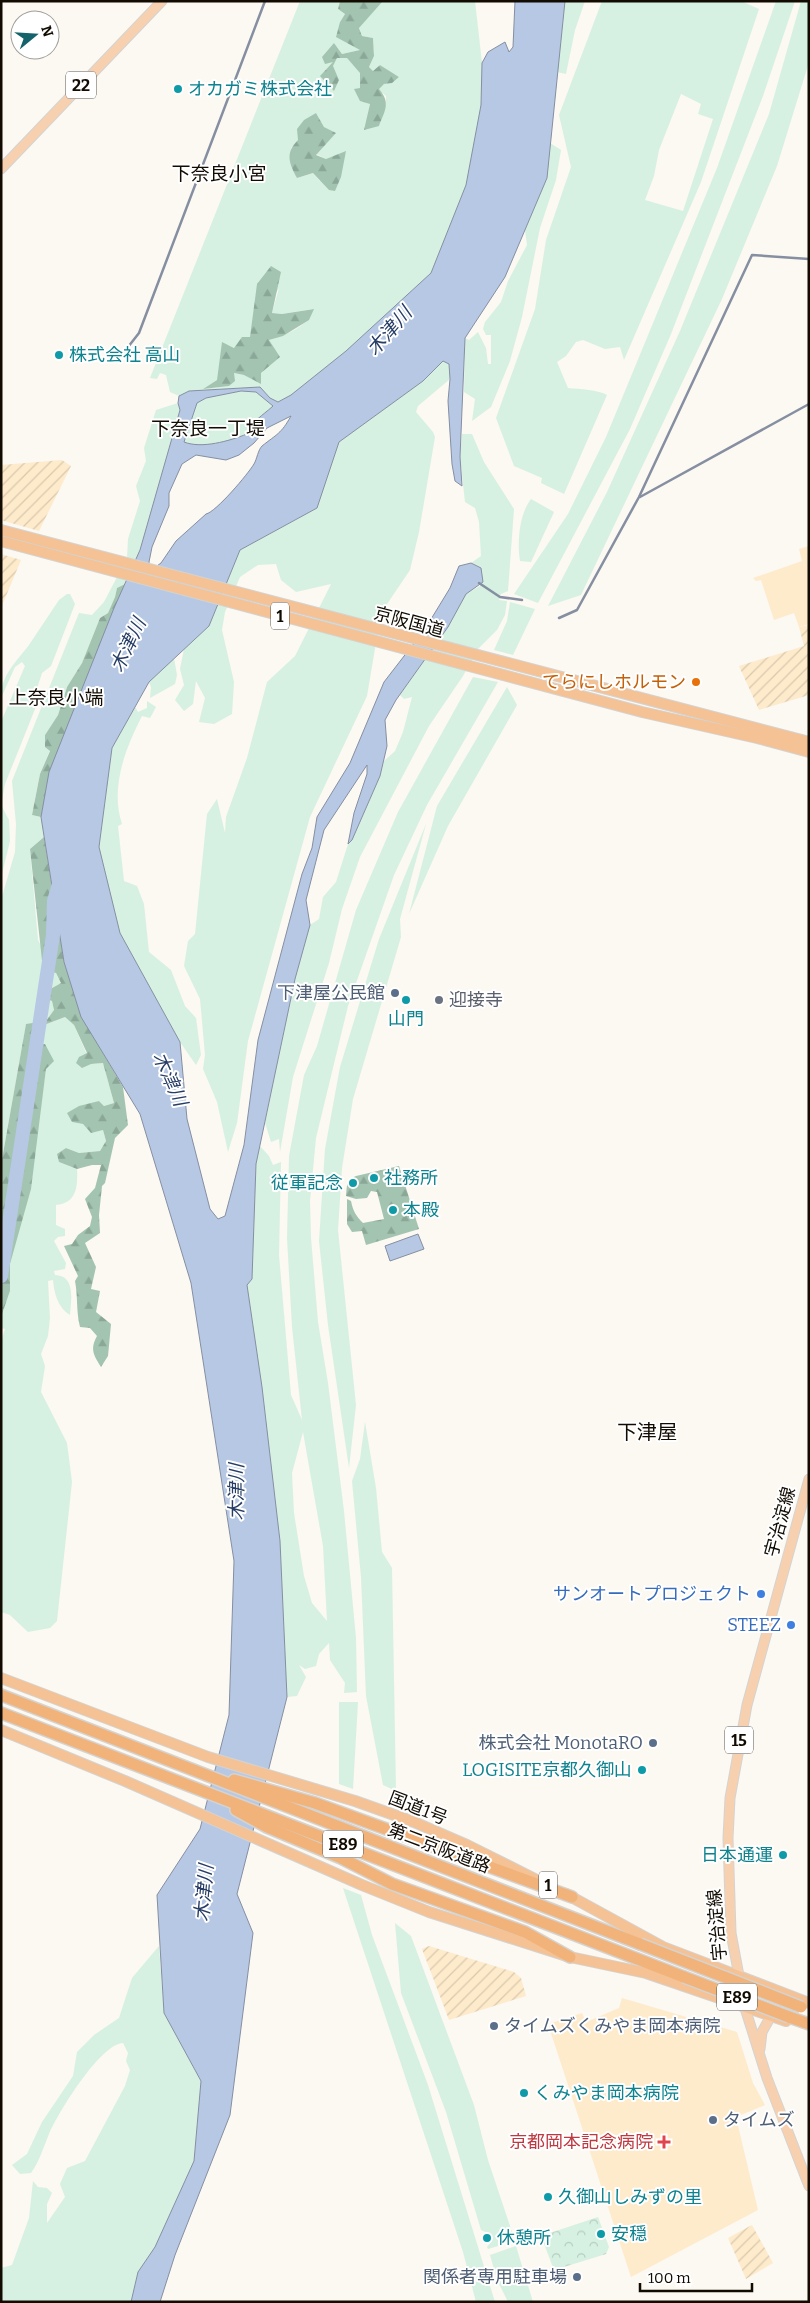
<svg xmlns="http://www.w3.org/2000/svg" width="810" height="2303" viewBox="0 0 810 2303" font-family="Bitter,'Noto Sans JP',serif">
<defs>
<pattern id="industrial-furrows" width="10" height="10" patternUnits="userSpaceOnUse" patternTransform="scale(1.25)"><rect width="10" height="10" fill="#feebcc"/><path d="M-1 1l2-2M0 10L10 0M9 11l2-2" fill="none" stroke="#d9c8ae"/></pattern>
<pattern id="forest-firs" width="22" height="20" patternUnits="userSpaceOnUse" patternTransform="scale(1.25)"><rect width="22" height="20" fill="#a3c4b1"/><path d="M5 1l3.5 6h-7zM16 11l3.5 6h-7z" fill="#8ba797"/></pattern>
<pattern id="park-crowns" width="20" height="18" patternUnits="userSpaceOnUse" patternTransform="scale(1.25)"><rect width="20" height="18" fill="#d6f1e1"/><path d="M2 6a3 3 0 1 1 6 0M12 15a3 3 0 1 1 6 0" fill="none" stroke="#b7cdbf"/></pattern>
</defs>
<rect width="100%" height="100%" fill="#fcf8f2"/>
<g fill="#feebcc">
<path d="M809 546V624L799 627 794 613 774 620 761 580 756 581 753 578 802 561 799 549Z"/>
<path d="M622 1998 737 2032 753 2083 765 2105 736 2117 758 2210 631 2277 548 2024 582 2013 586 2022 619 2008Z"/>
</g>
<g fill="url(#industrial-furrows)">
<path d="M62 460 71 466 39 531 1 520V465Z"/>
<path d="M1 554 21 560 1 608Z"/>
<path d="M809 625V695L759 710 739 666 804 646 799 627Z"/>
<path d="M429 1946 514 1972 521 1978 526 1996 449 2020 422 1949Z"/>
<path d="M752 2225 773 2263 746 2279 728 2238Z"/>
</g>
<g fill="#d6f1e1" fill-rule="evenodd">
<path d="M300 1H340L338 9 345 14 340 22 361 50 342 54 334 43V62L320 76 333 66 337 58H347L361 73 360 89H355L370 104 368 115 379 126 386 104V96L378 89 384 84 399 77 380 65 373 71 369 67 374 56 373 38 362 36 359 27 383 1H475L482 63 481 105 466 185 431 273 346 351 291 395 278 402 270 398 260 387 189 391 179 396 170 392 166 375 160 373 157 379 150 378ZM316 113 324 127 335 134 316 154 326 159 346 152 320 181 313 173 297 178 291 148 299 140ZM279 288 272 313 282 314 313 309C308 327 285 335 269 340L261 373 244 375 234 373 229 386 203 389 217 380 228 345 234 348 250 337Z"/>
<path d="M565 1H585L575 30 566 74 557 72Z"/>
<path d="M602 1H741L759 9 701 182 624 360 620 347 605 349 583 340 576 342 566 356 557 362 568 388C579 389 599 390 607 395L564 494 541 483 542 478 514 466 496 418 535 309 546 240 571 167 559 115ZM681 94 701 104 698 114 713 119 683 211 645 200 654 176 659 150Z"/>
<path d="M776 1H795L763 96 671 334 630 429 538 603 514 594 568 514 606 437 717 168Z"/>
<path d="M801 1H809V62L777 166 722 299 581 595 548 606 607 492 680 331 769 114Z"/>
<path d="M550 143 561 150 556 180 540 228 522 317 510 361 491 407 472 421 475 399 464 392 465 338 469 340 478 332 486 348 488 364H491V335H486L483 329 485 322 501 302 508 281 527 245 525 230 547 178Z"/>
<path d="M443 361 449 364 450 379 418 406 416 412 433 432 435 437 419 532 410 570 381 613 367 696 310 817 248 1041 237 1123 228 1152 217 1102 203 1069 205 1055 200 999 184 966 188 941 195 934 207 814 217 799 225 833 226 817 247 758 267 682 295 656 331 584 296 592 281 580 276 564 258 565 240 577 225 612 222 630 234 682 232 714 214 724 199 722 205 698 196 681 193 704 184 711 175 700 184 685 180 669 184 649 209 626 240 550 317 508 339 442 423 381Z"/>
<path d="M241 391 256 392 273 406C261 417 254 419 247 434 229 441 202 449 184 442L197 403 206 398Z"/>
<path d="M178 403 180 410 140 550 125 584 117 588 115 597 108 613 100 618 82 663 67 687 58 715 45 735 50 750 40 774 32 815 41 817 44 837 30 849 38 940 61 983 38 996 52 1001 54 1010 46 1021 26 1025 1 1165V900L15 852 16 824 12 781 79 613 92 615 104 602 127 558 128 539 140 501 136 486 146 461 144 448 156 410Z"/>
<path d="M462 434H472L484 462 514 509 508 591 501 594 499 600 507 601 505 615 497 630 478 649 463 676 429 726 360 857 342 909 329 963 293 1077 280 1152 279 1139 271 1142 265 1123 295 979 310 925 319 919 323 897 336 882 348 844 352 840 380 776 384 761 395 751 403 732 412 697 404 699 400 695 448 627 466 594 480 586 481 568 471 563 481 556 479 522 475 508 465 502 460 457Z"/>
<path d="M531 499 554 512 531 562 520 561C517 542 519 515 531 499Z"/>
<path d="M67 594H70L75 604 51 666 42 673 34 698 39 699 5 784 1 805 9 820 10 841 1 878V722L25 666 22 662 15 667 1 698C1 675 16 662 29 645 39 630 49 615 59 600Z"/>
<path d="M510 602 535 609 513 655 494 650 507 621Z"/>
<path d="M174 658 177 675 175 684 150 698 151 687 149 682Z"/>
<path d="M473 677 498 682 427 805 394 875 348 1006 316 1138 310 1201 311 1238 318 1322 328 1383 344 1511 356 1638 357 1692 344 1693 345 1683 330 1660 329 1643 319 1654 316 1666 305 1669 299 1665 306 1677 297 1696 287 1697 280 1541 247 1285 252 1279 256 1164 260 1146 269 1156 273 1165 281 1162 279 1255 291 1395 302 1420 292 1327 287 1238 289 1156 304 1075 317 1046 356 910 398 812ZM303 1432 323 1546 327 1621 312 1603 304 1576 294 1513 292 1473Z"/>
<path d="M507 687 517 705 448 826 409 914 437 806Z"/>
<path d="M147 701 156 707 150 718 142 716C125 749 110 788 122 824L118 826 124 881 137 886 144 904 149 952 171 970 185 1006 196 1018 201 1055 196 1065 180 1042 120 933 99 847 112 748 135 707 138 712 147 708Z"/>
<path d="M426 824 400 919 401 937 353 1099 342 1168 338 1230 356 1405 349 1468 328 1325 319 1241 325 1149 340 1067 379 939Z"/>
<path d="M65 1017 74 1025 91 1064 103 1063 114 1103 104 1106 99 1101 92 1104 72 1122 83 1124 91 1132 103 1130 106 1141 100 1151 79 1153 66 1148 59 1162 77 1169C78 1188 76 1203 56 1205V1225L65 1229V1236L58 1237 54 1241 66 1263 65 1269 54 1271 55 1275C76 1276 71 1300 70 1315 58 1308 54 1293 53 1280L48 1281 50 1318 48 1336 41 1354 45 1366 41 1392 67 1443 72 1482 57 1621 50 1628 28 1632 10 1615 1 1612V1341L5 1329 1 1328V1317L10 1291V1264L38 1124 46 1069 35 1036 44 1025Z"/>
<path d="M365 1422 376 1488 382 1552 392 1568 396 1791 383 1785 366 1696 361 1577 352 1481 360 1459Z"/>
<path d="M339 1702H358L353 1789 339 1784Z"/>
<path d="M343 1888 361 1895 372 1935 428 2085 495 2302H476L463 2252Z"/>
<path d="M395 1923 411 1936 474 2105 488 2160 515 2241 488 2249 487 2247 492 2241 490 2234 481 2230 446 2112 401 1993Z"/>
<path d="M159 1946 164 2013 201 2081 194 2161 155 2247 138 2272 131 2302H1V2268L12 2265 29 2218 33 2181 38 2187 47 2188 52 2193 47 2204V2223L65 2197 60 2184 67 2168 85 2161 125 2086 130 2070 126 2061 128 2053 123 2043C100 2044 58 2113 49 2134 43 2148 40 2160 31 2173L20 2174 12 2165 27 2154 42 2122 73 2076 77 2052 94 2035 119 2018 132 1978Z"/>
<path d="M516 2246 533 2302H508L497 2280 490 2255Z"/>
</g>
<g fill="url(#forest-firs)">
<path d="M340 1H383L359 28 362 36 373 38 374 56 369 67 373 71 380 65 399 77 392 83 384 84 379 89C391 103 385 110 379 126L364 130 370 104 360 101 354 89 360 88V73L347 58H337L333 66 339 80 334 91 320 76 333 62 325 64 322 57 334 43 342 54 360 50 336 37 340 22 345 14 338 9Z"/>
<path d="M316 113 324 127 336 133 316 155 326 159 346 151 341 177 335 191 329 190 313 173 297 178C289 163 285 153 298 140L297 129 304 120Z"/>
<path d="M271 266 281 272 272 313 282 314 314 309 309 320 283 336 269 340 280 357 261 373V384L244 375 234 373 235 381 229 386 203 389 217 380 222 342 234 348 242 337H250L257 284Z"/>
<path d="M125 584 50 772 41 817 32 815 40 774 50 751 45 747V735L58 715 67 687 82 663 100 618 108 613 115 597 117 588Z"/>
<path d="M44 837 64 962 81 1016 123 1087 128 1125 115 1138 105 1183 102 1186 99 1215 100 1233 85 1243 96 1267 91 1289 100 1291 96 1312 111 1324 108 1356 101 1367C93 1354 90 1349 97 1336L90 1328 80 1327C76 1311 78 1296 75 1281L78 1276 64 1246 72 1244 78 1235 90 1226 92 1217 85 1199 95 1188 101 1165H92L77 1169 59 1162 57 1154 66 1148 79 1153 100 1151 106 1141 103 1130 91 1133 83 1124 72 1122 67 1113 79 1106 99 1101 104 1106 114 1103 103 1063 91 1064 82 1068 76 1063 79 1057 87 1053 74 1025 65 1017 44 1025 36 1036 39 1044H45L54 1061 46 1069 31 1189 10 1264V1291L1 1317V1165L26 1024 46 1021 54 1010 52 1001 38 996 61 983 56 973 43 970 30 849Z"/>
<path d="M399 1166 419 1229 366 1245 362 1231 352 1232 347 1224V1199L351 1201C353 1211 356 1216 363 1223L384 1219 377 1192 371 1191 367 1198 356 1199 346 1196C347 1186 346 1180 356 1176Z"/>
</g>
<path fill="url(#park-crowns)" d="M598 2217 609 2247 606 2254 554 2270 541 2236Z"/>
<g fill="#b7c8e5" stroke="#858fa1" fill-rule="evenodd">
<path d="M515 1H565L547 178 505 277 465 338 460 457 462 486 455 481 452 464 448 401 450 379 449 364 443 361 423 381 339 442 317 508 240 550 209 626 149 682 112 748 99 847 120 933 180 1042 187 1119 210 1209 218 1219 225 1216 244 1145 258 1040 302 874 312 848 317 817 350 763 384 682 425 629 450 588 459 566 471 563 481 568 483 582 466 594 448 627 396 700 385 720 387 746 380 776 352 840 348 844 354 813 367 774V765L324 830 306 900 310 925 295 979 256 1164 252 1279 247 1285 262 1387 280 1541 287 1697 237 1894 253 1933 230 2115 175 2255 160 2302H131L138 2272 155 2247 194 2161 201 2081 164 2013 157 1895 200 1829 229 1715 234 1561 191 1283 140 1114 81 1017 64 962 41 817 49 772 114 608 140 550 180 410 178 403 179 396 189 391 260 387 270 398 278 402 291 395 346 351 431 273 466 185 481 105 482 63 488 52 505 42 509 52 513 47ZM241 391 256 392 273 406C261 417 254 419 247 434 229 441 202 449 184 442L197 403 206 398ZM291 416C281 434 277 434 262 446 258 450 257 459 254 464 248 474 216 512 206 514L176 541 161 563 150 571 149 562 152 547 169 506V493L182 464 196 455 226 460 239 455 254 443 267 428Z"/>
<path d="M418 1234 424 1249 390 1261 385 1246Z"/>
</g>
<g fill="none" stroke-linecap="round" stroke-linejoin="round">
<g stroke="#858fa1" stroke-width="2.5">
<path d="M121 356 139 333 265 1"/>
<path d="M640 497 809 404"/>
<path d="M479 583 500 597 522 600"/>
<path d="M559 618 577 610 639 497 752 255 809 259"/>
</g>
<path stroke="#b7c8e5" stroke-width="14" d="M1 1276 53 935 54 901 59 884"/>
<defs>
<g id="primary">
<path d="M1 169 162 1"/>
<path d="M809 1479 747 1705 730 1798 728 1838 731 1933 745 2008 767 2078 809 2186"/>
<path d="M760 2049 762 2032 771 2016"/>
</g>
<g id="trunk">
<path d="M1 530 809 742"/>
<path d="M1 541 642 712 757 738 809 752"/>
<path d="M1 1678 208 1757 355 1801 414 1822 467 1845 535 1879"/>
<path d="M1 1730 125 1781 362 1885 429 1912 570 1957 646 1973 786 2021"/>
<path d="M566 1894 663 1947 809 2003"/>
</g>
<g id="motorway">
<path d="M1 1695 640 1944"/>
<path d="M1 1713 684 1977"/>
<path d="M234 1780 315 1803 572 1897"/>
<path d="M236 1810 267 1827 341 1858 392 1884 525 1932 570 1957"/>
<path d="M789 2017 809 2024"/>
</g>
</defs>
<use href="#primary" stroke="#d4d3d1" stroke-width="11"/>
<use href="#trunk" stroke="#d4d3d1" stroke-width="12"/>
<use href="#motorway" stroke="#d4d3d1" stroke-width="14"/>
<use href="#primary" stroke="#f7d1af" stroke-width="9"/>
<use href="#trunk" stroke="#f4c294" stroke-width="10"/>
<use href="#motorway" stroke="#f1b37a" stroke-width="11"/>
<defs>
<g id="motorway-bridge">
<path d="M640 1944 801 2007"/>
<path d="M684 1977 789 2017"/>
</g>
</defs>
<use href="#motorway-bridge" stroke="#d4d3d1" stroke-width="14" stroke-linecap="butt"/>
<use href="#motorway-bridge" stroke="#f1b37a" stroke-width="11"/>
</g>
<g fill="#0f9aa8" stroke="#fff" stroke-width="2">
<circle cx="178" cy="89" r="5"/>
<circle cx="59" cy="355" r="5"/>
<circle cx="406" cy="1000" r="5"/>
<circle cx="374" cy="1178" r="5"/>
<circle cx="353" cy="1183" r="5"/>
<circle cx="393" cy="1210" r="5"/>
<circle cx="642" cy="1770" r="5"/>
<circle cx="783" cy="1855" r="5"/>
<circle cx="524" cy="2093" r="5"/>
<circle cx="548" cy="2197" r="5"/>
<circle cx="601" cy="2234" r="5"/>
<circle cx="487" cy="2238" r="5"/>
</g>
<circle fill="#e8710a" stroke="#fff" stroke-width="2" cx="696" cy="682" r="5"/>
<g fill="#5c6f8a" stroke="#fff" stroke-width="2">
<circle cx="395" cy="993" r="5"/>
<circle cx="653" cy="1743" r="5"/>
<circle cx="494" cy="2026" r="5"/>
<circle cx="713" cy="2120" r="5"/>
<circle cx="577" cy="2277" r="5"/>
</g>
<circle fill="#6b7280" stroke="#fff" stroke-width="2" cx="439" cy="1000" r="5"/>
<g fill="#3f7fe0" stroke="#fff" stroke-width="2">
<circle cx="761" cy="1594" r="5"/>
<circle cx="791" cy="1625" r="5"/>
</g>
<path fill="#e0444e" stroke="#fff" stroke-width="2" d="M661.5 2134.5h5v5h5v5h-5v5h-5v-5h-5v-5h5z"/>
<g text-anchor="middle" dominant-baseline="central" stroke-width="4" stroke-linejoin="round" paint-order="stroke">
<g fill="#fff" stroke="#58544e" stroke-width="1">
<rect x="66" y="71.5" width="30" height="27" rx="4"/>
<rect x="271" y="602.5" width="18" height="27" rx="4"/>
<rect x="725" y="1726.5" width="28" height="27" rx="4"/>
<rect x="323" y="1830.5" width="40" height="27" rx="4"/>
<rect x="539" y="1871.5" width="18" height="27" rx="4"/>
<rect x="717" y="1983.5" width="40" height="27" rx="4"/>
</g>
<g font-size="16" font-weight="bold" fill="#110b02">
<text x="81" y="85">22</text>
<text x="280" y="616">1</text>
<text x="739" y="1740">15</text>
<text x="343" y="1844">E89</text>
<text x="548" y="1885">1</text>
<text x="737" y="1997">E89</text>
</g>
<g font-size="18" fill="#0d838f" stroke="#fff" text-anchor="start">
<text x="188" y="89">オカガミ株式会社</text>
<text x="69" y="355">株式会社 高山</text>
<text x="406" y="1019" text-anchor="middle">山門</text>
<text x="384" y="1178">社務所</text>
<text x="343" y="1183" text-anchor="end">従軍記念</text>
<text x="403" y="1210">本殿</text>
<text x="632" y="1770" text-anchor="end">LOGISITE京都久御山</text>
<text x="773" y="1855" text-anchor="end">日本通運</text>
<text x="534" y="2093">くみやま岡本病院</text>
<text x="558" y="2197">久御山しみずの里</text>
<text x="611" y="2234">安穏</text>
<text x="497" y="2238">休憩所</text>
</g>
<g font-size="18" fill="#110b02" stroke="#fff">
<text transform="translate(409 622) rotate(15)">京阪国道</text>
<text transform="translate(780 1522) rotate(-75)">宇治淀線</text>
<text transform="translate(418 1808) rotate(21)">国道1号</text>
<text transform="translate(439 1848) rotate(21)">第二京阪道路</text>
<text transform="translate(717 1925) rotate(-95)">宇治淀線</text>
</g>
<g font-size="18" fill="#c56008" stroke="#fff" text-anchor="end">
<text x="686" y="682">てらにしホルモン</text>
</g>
<g font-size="18" fill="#4e5e75" stroke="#fff" text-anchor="end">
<text x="385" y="993">下津屋公民館</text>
<text x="643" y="1743">株式会社 MonotaRO</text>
<text x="504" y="2026" text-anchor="start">タイムズくみやま岡本病院</text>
<text x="723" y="2120" text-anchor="start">タイムズ</text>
<text x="567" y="2277">関係者専用駐車場</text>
</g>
<g font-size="18" fill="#5b616d" stroke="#fff" text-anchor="start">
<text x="449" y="1000">迎接寺</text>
</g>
<g font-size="18" fill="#366cbe" stroke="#fff" text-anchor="end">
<text x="751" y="1594">サンオートプロジェクト</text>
<text x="781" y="1625">STEEZ</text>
</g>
<g font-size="18" fill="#be3a42" stroke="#fff" text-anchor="end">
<text x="653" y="2142">京都岡本記念病院</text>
</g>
<g font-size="19" fill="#110b02" stroke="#fff">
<text x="219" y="173">下奈良小宮</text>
<text x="208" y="428">下奈良一丁堤</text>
<text x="56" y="697">上奈良小端</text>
</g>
<g font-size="19" font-style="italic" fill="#273d65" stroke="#fff">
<text transform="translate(389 331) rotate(-49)">木津川</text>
<text transform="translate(128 645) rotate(-65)">木津川</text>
<text transform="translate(170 1079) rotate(66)">木津川</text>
<text transform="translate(236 1492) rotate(-90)">木津川</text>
<text transform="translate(204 1893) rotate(-85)">木津川</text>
</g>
<g font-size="20" fill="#110b02" stroke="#fff">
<text x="647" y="1432">下津屋</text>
</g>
</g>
<rect width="810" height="2303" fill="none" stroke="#110b02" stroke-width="5"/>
<g transform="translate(35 35) rotate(72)"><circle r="24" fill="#ffffff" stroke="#a09d9a"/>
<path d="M0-4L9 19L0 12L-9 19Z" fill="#14626a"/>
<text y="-8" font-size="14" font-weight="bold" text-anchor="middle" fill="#110b02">N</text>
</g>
<path d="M640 2283v8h112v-8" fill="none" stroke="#110b02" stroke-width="2.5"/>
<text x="648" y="2283" font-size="15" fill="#110b02" stroke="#ffffff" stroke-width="4" paint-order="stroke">100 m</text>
</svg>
